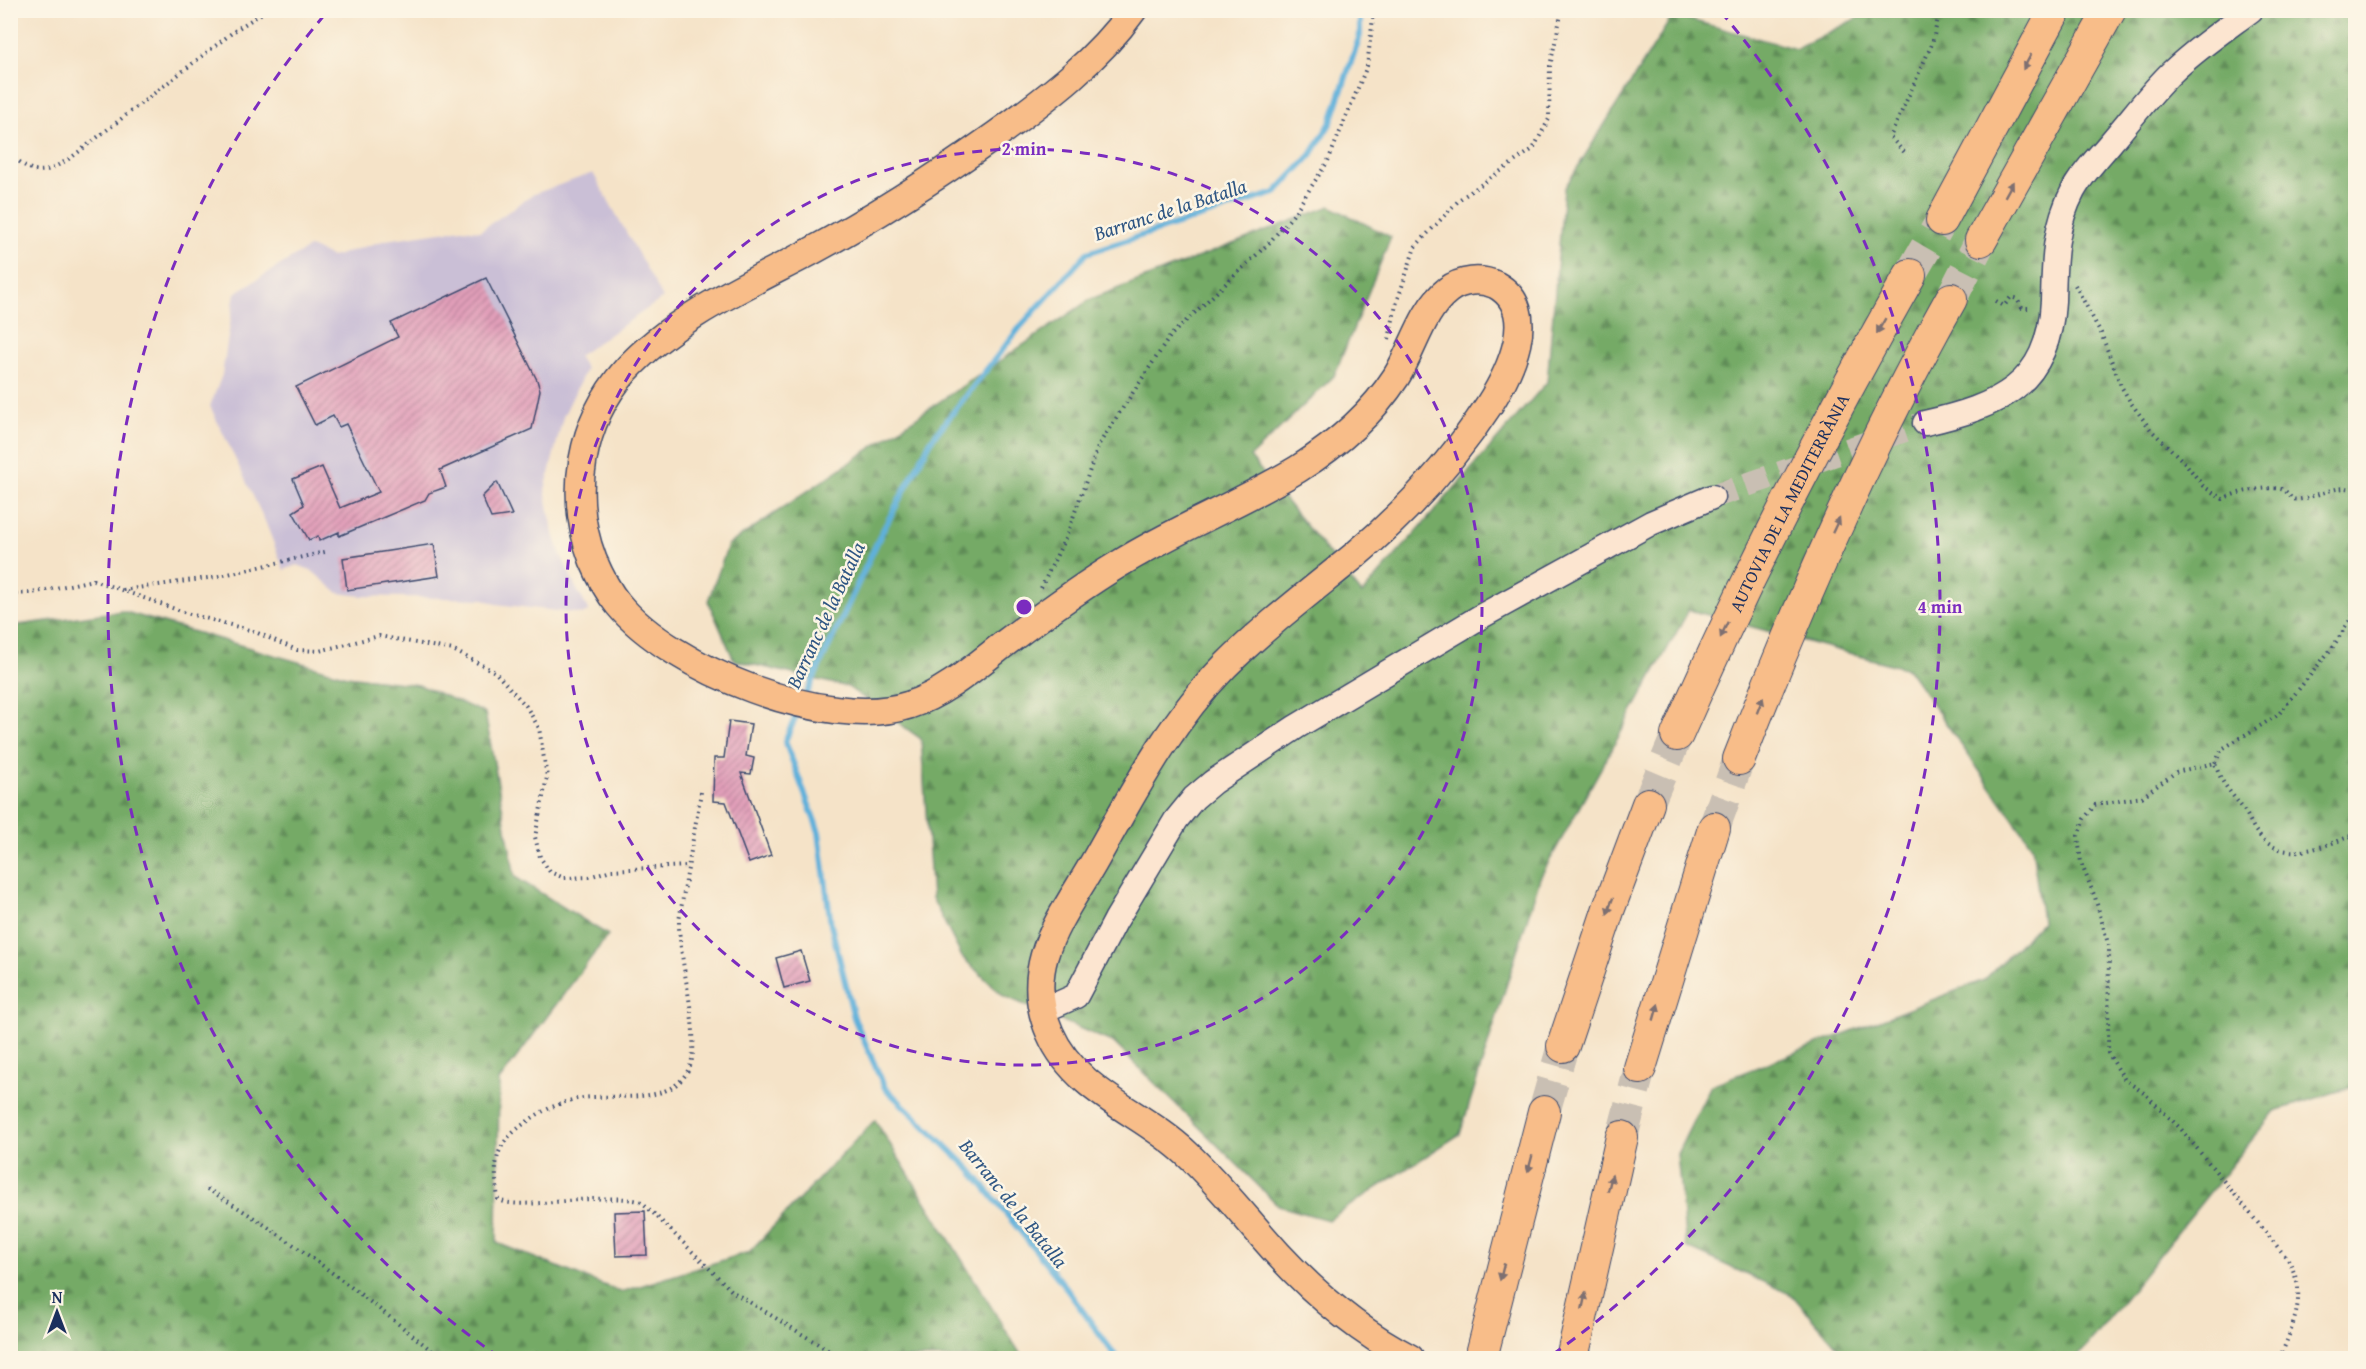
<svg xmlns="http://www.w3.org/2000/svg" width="2366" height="1369" viewBox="0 0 2366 1369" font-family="'Gentium Book Plus',serif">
<defs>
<pattern id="forest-firs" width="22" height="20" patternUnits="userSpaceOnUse" patternTransform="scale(1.5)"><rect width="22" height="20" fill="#75aa66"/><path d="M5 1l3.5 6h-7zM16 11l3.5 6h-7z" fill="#5f8b57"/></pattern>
<pattern id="building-hatch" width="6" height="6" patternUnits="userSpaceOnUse" patternTransform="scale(1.5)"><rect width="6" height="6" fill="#e29fb9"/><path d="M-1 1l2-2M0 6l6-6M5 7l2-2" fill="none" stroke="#b6829a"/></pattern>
</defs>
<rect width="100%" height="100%" fill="#fcf5e5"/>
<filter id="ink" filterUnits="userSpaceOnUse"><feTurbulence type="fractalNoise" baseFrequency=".0167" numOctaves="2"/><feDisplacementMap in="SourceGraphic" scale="12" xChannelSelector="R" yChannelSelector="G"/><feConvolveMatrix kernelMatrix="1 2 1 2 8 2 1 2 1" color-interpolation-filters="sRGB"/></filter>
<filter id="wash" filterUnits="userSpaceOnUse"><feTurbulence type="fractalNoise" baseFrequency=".008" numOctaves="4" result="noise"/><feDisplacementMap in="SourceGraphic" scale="24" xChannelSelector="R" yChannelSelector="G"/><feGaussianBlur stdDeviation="1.35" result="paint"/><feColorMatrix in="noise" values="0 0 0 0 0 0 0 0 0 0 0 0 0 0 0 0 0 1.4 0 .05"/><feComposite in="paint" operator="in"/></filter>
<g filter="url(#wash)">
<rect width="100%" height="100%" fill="#f5e3c8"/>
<path fill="#cabfd6" d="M593 173 663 298 578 356 586 369 563 417 545 490 553 531 561 555 575 586 589 611 584 614 496 604 484 599 363 596 338 593 311 570 297 565 284 570 265 521 210 406 222 375 235 293 310 247 332 257 386 240 462 229 480 231 534 194Z"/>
<g fill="url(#forest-firs)" stroke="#486c62" stroke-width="1.5">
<path d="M1871 11H2355V1086L2275 1111 2077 1358H1847L1792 1295 1686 1247 1677 1154 1711 1085 1984 980 2042 922 2032 846 1908 669 1689 610 1540 878 1460 1134 1328 1220 1279 1206 1114 1043 1004 996 962 957 932 898 921 739 848 687 734 660 708 601 728 545 1091 299 1330 206 1391 237 1334 376 1250 457 1362 594 1547 382 1564 189 1673 15 1796 49Z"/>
<path d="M122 611 347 676 419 685 485 713 515 877 608 935 499 1081 497 1243 621 1292 749 1252 875 1120 1023 1358H11V626Z"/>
</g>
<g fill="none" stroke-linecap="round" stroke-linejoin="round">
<g stroke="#5fb0da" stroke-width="6">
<path d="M805 697 881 534 932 439 1021 326 1087 253 1275 193 1311 155 1331 122 1360 35V10"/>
<path d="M799 709 785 741 819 832 831 925 854 1018 885 1088 970 1169 1060 1280 1117 1358"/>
</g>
</g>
<g id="blocks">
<g fill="url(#building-hatch)">
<path d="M486 278 537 380 540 390 532 429 440 470 446 487 429 493 425 500 339 536V532L319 541 318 536 309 540 293 512 304 505 293 479 322 467 340 508 379 492 346 424 339 427 333 416 315 425 296 387 398 337 391 323Z"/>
<path d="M497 482 512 515 491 518 482 497Z"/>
<path d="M434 544 439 576 347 590 343 558Z"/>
<path d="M729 721 751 724 746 756 754 758 751 774 741 773 771 855 749 863 726 802 713 801 714 758H724Z"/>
<path d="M801 951 810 981 784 988 776 958Z"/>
<path d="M645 1211 647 1255 616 1256 614 1212Z"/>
</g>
</g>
</g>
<g filter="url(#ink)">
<use href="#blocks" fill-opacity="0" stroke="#3c4a6e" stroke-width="1.5"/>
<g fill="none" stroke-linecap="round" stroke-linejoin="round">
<path stroke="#c9bfb3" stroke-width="24" stroke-dasharray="24 12" stroke-linecap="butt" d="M1712 497 1925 423"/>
<g stroke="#c9bfb3" stroke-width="32" stroke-dasharray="32 16" stroke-linecap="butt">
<path d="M1910 275 1942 220"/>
<path d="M1951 299 1981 240"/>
<path d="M1648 804 1677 735"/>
<path d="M1714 828 1739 759"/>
<path d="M1544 1112 1563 1046"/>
<path d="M1622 1137 1640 1068"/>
</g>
<defs>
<g id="secondary">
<path d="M1925 423C1998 406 2049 386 2053 301 2054 262 2054 227 2073 191 2083 172 2099 157 2112 141 2132 118 2150 93 2172 72 2196 49 2224 30 2251 10"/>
<path d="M1042 1011 1076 996 1116 920 1176 820 1194 798 1213 782 1296 727 1480 617 1651 523 1712 497"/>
</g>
<path id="primary" d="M1133 10C1097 61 1047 98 996 135 937 177 875 217 810 252 748 285 674 317 626 370 580 422 568 495 593 560 599 574 608 592 618 604 671 669 828 732 909 705 945 694 978 664 1008 641 1044 614 1081 587 1119 564 1177 528 1240 504 1298 469 1336 445 1372 414 1396 377 1413 350 1422 310 1448 290 1461 280 1481 278 1496 285 1542 310 1508 375 1489 405 1452 462 1405 513 1354 556 1310 592 1265 626 1225 666 1169 723 1133 793 1094 862 1062 918 1020 965 1050 1033 1076 1093 1143 1112 1187 1154 1220 1185 1248 1221 1278 1254 1316 1295 1361 1333 1410 1358"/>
<g id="highway">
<path d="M1942 220 2055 10"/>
<path d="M1981 240 2110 10"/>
<path id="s1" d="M1677 735C1746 577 1825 425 1910 275"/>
<path d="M1739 759C1800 602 1868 447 1951 299"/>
<path d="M1563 1046 1609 908 1648 804"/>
<path d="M1640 1068 1714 828"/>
<path d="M1481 1358 1544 1112"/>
<path d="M1572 1358 1622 1137"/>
</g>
</defs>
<use href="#secondary" stroke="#3c4a6e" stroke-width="27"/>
<use href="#primary" stroke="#3c4a6e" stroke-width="30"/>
<use href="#highway" stroke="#3c4a6e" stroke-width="34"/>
<g stroke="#3c4a6e" stroke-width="4" stroke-dasharray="1.5 4.5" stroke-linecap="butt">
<path d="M10 98 13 119 10 124"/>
<path d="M1904 152 1890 137 1932 44 1940 10"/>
<path d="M10 154C37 178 44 174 72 157L237 29 267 10"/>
<path d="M2075 285 2101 333 2121 386 2131 403 2151 430 2186 464 2203 486 2223 499C2234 492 2269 486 2281 489 2287 491 2289 495 2292 499 2308 503 2334 482 2356 490"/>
<path d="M1996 301 2004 306 2011 297 2017 299 2022 308H2031"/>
<path d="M1389 339 1396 305 1415 247 1460 199 1533 149 1549 119 1550 66 1562 10"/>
<path d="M1041 588 1068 532 1099 444 1171 335 1268 244 1293 215 1328 161 1367 66 1374 10"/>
<path d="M123 590 215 577 329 551"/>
<path d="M10 594 32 593 93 580 186 613 253 631 297 650 319 651 379 636 453 650 495 672 526 706 539 728 547 777 535 837 540 857 550 872 564 878 589 877 611 870 687 866"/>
<path d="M2215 763 2222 749 2278 715 2332 648 2356 611"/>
<path d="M701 792 679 921C678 958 702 1036 690 1066 673 1108 616 1093 582 1098 563 1101 544 1109 528 1121 494 1144 493 1160 498 1199 516 1213 605 1190 642 1202L733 1292 841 1358"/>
<path d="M207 1189C290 1237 366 1298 441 1358"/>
<path d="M458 1358 473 1354 488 1358"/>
<path d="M2280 1358C2288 1337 2300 1313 2298 1289 2298 1281 2293 1271 2290 1262L2181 1129 2144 1093 2125 1080 2108 1053 2109 947 2095 897 2081 863 2078 836 2084 819 2095 805 2142 797 2176 772 2215 763C2221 784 2231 792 2244 810 2249 817 2252 827 2258 834 2284 866 2324 846 2356 834"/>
</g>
<use href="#secondary" stroke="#fce5d0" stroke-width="24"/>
<use href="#primary" stroke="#f8bd89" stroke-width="27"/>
<use href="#highway" stroke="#f8bd89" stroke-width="32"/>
</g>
<defs><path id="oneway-solid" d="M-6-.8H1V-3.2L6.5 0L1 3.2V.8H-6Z" transform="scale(1.5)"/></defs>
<g fill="#7e6f71">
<use href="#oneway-solid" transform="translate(2027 62) rotate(118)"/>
<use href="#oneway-solid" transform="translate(2009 189) rotate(-61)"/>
<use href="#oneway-solid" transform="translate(1881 326) rotate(120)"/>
<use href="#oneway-solid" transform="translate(1836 525) rotate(-65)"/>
<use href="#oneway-solid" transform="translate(1724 630) rotate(115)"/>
<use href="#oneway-solid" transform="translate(1760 705) rotate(-69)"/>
<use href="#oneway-solid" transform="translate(1610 906) rotate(110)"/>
<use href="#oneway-solid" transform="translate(1656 1012) rotate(-74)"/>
<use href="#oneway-solid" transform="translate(1530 1164) rotate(105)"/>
<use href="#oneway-solid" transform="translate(1610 1183) rotate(-76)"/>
<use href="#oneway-solid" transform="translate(1502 1272) rotate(104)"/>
<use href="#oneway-solid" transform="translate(1584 1301) rotate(-78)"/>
</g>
</g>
<g fill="none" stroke="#7b2cbf" stroke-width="3" stroke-dasharray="10 8">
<circle cx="1024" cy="607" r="458"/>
<path d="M499 1357A916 916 0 0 1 327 12M1721 12A916 916 0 0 1 1549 1357"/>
</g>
<g text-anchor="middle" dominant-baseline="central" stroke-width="5" stroke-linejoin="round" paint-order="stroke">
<g font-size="18" fill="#1b2f5e" stroke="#fcf5e5">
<text stroke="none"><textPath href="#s1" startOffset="258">AUTOVIA DE LA MEDITERRÀNIA</textPath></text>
</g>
<g font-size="20" font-style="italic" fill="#2f5683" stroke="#fcf5e5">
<text transform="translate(1170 209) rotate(-18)">Barranc de la Batalla</text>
<text transform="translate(825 615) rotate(-65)">Barranc de la Batalla</text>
<text transform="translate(1014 1203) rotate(51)">Barranc de la Batalla</text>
</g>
</g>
<circle cx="1024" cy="607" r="9" fill="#7b2cbf" stroke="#fcf5e5" stroke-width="3"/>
<g font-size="18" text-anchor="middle" font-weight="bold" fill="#7b2cbf" stroke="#fcf5e5" stroke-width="5" stroke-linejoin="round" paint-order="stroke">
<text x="1024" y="155">2 min</text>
<text x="1940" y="613">4 min</text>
</g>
<rect width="2366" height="1369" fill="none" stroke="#fcf5e5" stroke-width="36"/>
<g transform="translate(57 1312)" stroke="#fcf5e5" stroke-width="4.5" paint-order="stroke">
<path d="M0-4.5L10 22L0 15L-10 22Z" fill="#1b2f5e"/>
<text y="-9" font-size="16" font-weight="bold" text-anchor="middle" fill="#1b2f5e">N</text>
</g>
</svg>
